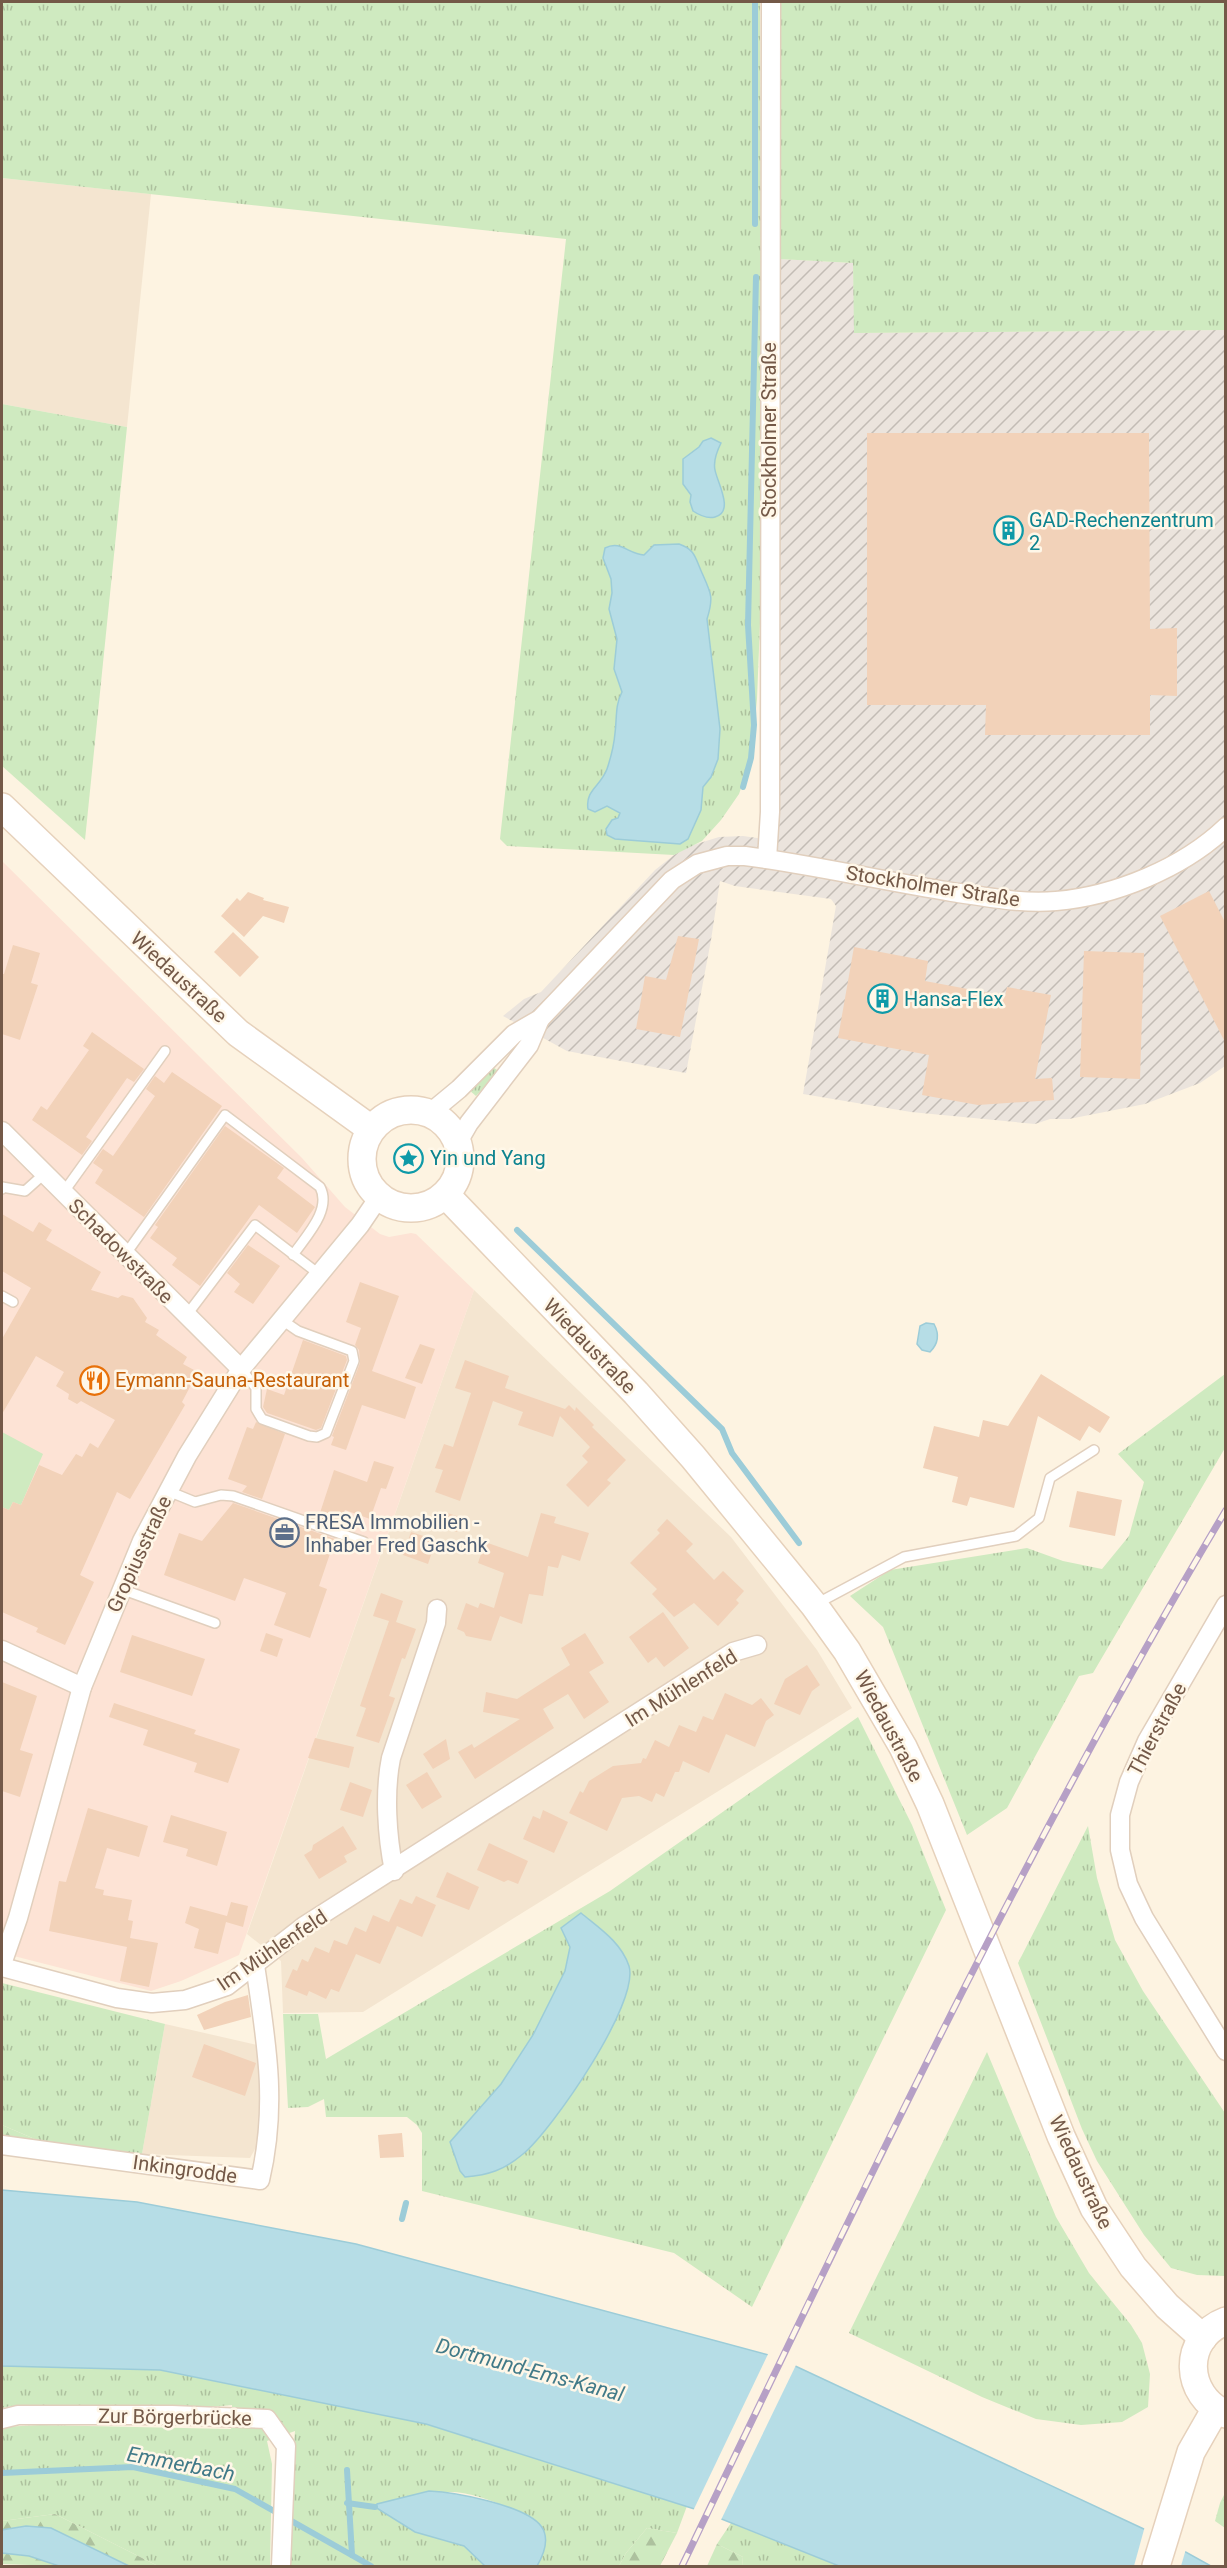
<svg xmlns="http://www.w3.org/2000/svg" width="1227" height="2568" viewBox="0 0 1227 2568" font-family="Roboto,sans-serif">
<defs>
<pattern id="industrial-furrows" width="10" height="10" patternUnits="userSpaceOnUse" patternTransform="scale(1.5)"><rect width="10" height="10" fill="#ebe4dd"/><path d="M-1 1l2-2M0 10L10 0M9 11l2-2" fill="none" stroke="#c3bcb5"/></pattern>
<pattern id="grass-tufts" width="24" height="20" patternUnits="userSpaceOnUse" patternTransform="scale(1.5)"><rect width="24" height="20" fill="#cfeac0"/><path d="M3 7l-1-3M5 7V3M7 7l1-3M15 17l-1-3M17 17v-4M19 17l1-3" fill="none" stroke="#adc19e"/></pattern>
<pattern id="forest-firs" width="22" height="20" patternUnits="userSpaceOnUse" patternTransform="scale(1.5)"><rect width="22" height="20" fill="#cfeac0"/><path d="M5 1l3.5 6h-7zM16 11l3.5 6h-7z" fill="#adc19e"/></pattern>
</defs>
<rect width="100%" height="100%" fill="#fdf3e1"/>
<g fill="#f4e5d0">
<path d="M2 178 151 194 127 427 2 404Z"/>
<path d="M474 1290 731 1537 817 1650 852 1708 363 2012 283 2013 281 1961 247 1934Z"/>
<path d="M165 2024 262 2046 259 2142 250 2158 142 2154Z"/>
</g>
<path fill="#fde3d5" d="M2 861 302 1158 345 1207 380 1234 389 1237 411 1233 416 1234 474 1290 239 1955 181 1981 151 1991 2 1953Z"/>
<path fill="url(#industrial-furrows)" d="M779 259 853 263 855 333 1225 330V1066L1200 1083 1145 1104 1069 1119H1050L1035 1124 911 1112 803 1094 836 906 831 899 735 886 720 881 711 940 686 1073 567 1051 503 1016 524 999 541 992 655 870 674 855 687 847 719 837 743 836 778 841Z"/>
<g fill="url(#grass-tufts)">
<path d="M2 2H760L762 573 757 699 753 741 746 774 739 794 721 820 702 841 674 855 507 846 500 839 566 239 2 178Z"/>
<path d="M778 2H1225V330L854 333 853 263 779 259Z"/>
<path d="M2 404 127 427 85 840 2 766Z"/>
<path d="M493 1067 497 1070 496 1074 476 1096 469 1090Z"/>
<path d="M1225 1374V1448L1093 1673 1079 1676 1007 1808 967 1835 883 1627 850 1596 890 1570 1027 1548 1063 1561 1102 1569 1129 1536 1144 1482 1118 1454Z"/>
<path d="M858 1717 912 1825 946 1910 752 2307 674 2253 422 2191V2133L417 2125 407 2117H326L324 2099 308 2107 288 2108 283 2014H318L326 2059 610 1891Z"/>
<path d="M1088 1826 1097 1878 1115 1940 1143 1991 1225 2113V2276L1197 2275 1171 2268 1144 2235 1097 2161 1082 2129 1018 1963Z"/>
<path d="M2 1983 165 2024 142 2154 37 2140 2 2125Z"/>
<path d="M987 2052 1056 2217 1089 2273 1131 2325 1142 2343 1150 2374 1148 2407 1122 2422 1081 2425 1036 2419 982 2397 849 2333Z"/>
<path d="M2 2366 160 2370 426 2424 687 2506 677 2533 647 2528 626 2553 619 2566H536L541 2526C521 2511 476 2492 451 2492 426 2492 402 2504 377 2504L375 2507 415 2532 464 2546 485 2566H289V2507L295 2431 267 2441 272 2464 270 2566H158L55 2514 2 2521V2427L40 2425 231 2429 232 2405 191 2409 11 2406 2 2408Z"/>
<path d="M731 2523 839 2566H742L743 2557 717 2544Z"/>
</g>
<g fill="url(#forest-firs)">
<path d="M2 2125 37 2140 2 2138Z"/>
<path d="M1225 2493V2528L1215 2521 1220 2503Z"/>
<path d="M55 2514 158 2566H129L51 2528 26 2526 2 2530V2521Z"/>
<path d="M647 2528 677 2533 660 2566H619L626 2553Z"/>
<path d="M717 2544 743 2557 742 2566H707Z"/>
<path d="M2 2553 29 2556 59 2566 2 2564Z"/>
</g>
<path fill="#cfeac0" d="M2 1432 43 1454 21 1505 13 1502 9 1510 2 1507Z"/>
<g fill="#b6dde6" stroke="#9cccd8" stroke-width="1.5">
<path d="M711 438 721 443C717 451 713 461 715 470 717 482 735 512 715 517 707 519 699 515 693 511L690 502 691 495 683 484V459L699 447 703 441Z"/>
<path d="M679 544C696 550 695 558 702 573 711 593 714 597 707 619L720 729 718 759 711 777 703 787 701 810 688 839 680 844 615 839 607 835 606 829 612 820 618 818 620 813 607 806 595 812 588 809C585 790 601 786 607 769 611 757 614 745 615 733 617 718 615 705 622 692L614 669 617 639 609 609 612 593 611 579 603 558 605 548C621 540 628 554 644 555L654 545Z"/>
<path d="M926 1323 934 1324C940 1335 938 1344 930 1352L922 1350 917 1344 920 1326Z"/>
<path d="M581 1913C599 1928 621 1942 629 1966 640 2003 552 2130 523 2154 504 2170 489 2175 465 2177L460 2171 450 2142 501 2084 533 2035 565 1971 570 1947 561 1928Z"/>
<path d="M2 2190 137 2202 356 2244 776 2357 1146 2530 1211 2566H839L704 2512 426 2424 160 2370 2 2366Z"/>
<path d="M429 2491C454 2492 525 2505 541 2526 550 2538 544 2554 537 2566H485L464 2546 415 2532 375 2507 377 2504Z"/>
<path d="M26 2526 51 2528 129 2566H59L29 2556 2 2553V2530Z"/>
</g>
<g fill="#fdf3e1">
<path d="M769 2352 797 2363 720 2522 693 2511Z"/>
<path d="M1145 2526 1186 2549 1181 2566H1134Z"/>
</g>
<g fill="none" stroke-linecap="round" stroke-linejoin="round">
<g stroke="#9cccd8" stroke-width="6">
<path d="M755 2V224"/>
<path d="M743 787 751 758 754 725 748 625 756 277"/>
<path d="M517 1230 722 1429 732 1453 799 1543"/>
<path d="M402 2219 406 2203"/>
<path d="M347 2470 352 2555"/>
<path d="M2 2473 133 2467 235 2489 371 2566"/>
<path d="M347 2503 375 2507"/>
</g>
</g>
<g fill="#f2d2b9">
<path d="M867 433H1149L1150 629 1177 628V696L1150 695V735H985L986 705H867Z"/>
<path d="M1209 891 1226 924V1044L1160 916Z"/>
<path d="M248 892 264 898 263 900 289 907 284 923 263 916 244 937 221 916 237 898 240 901Z"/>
<path d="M233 932 259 957 240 977 214 952Z"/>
<path d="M678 936 699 939 680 1037 636 1029 645 976 666 980Z"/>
<path d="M13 945 40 953 31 983 38 985 20 1040 2 1034V974H4Z"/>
<path d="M854 947 928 961 925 981 1005 996 1007 987 1051 995 1035 1079 1052 1078 1054 1100 978 1105 922 1095 929 1055 838 1038Z"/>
<path d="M1084 951 1144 953 1140 1079 1080 1077Z"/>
<path d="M92 1032 144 1069 134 1082 127 1078 86 1137 92 1141 82 1155 32 1120 41 1106 47 1110 89 1050 83 1046Z"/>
<path d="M172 1072 222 1106 144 1217 95 1183 103 1170 93 1163 103 1149 113 1156 155 1096 146 1089 155 1076 164 1083Z"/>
<path d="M225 1126 284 1168 277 1178 315 1207 297 1233 259 1205 200 1286 172 1265 177 1258 150 1238 158 1227 155 1225Z"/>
<path d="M2 1214 33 1232 39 1222 52 1230 46 1240 101 1272 91 1290 118 1298 122 1295 133 1298 147 1318 145 1322 159 1330 156 1335 187 1357 183 1364 194 1370 187 1383 191 1385 182 1402 185 1405 130 1499 117 1492 80 1575 94 1582 65 1645 36 1632 38 1628 2 1612V1507L9 1510 13 1502 21 1505 39 1465 62 1475 76 1454 82 1457 90 1443 98 1448 115 1420 81 1401 77 1404 68 1399 69 1394 56 1386 64 1372 36 1356 2 1414V1339L31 1288 2 1271Z"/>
<path d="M248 1245 280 1266 253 1304 234 1292 240 1284 227 1273Z"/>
<path d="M360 1282 399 1296 372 1371 416 1387 405 1419 362 1405 346 1450 331 1445 334 1437 332 1436 360 1363 359 1350 355 1345 361 1328 346 1322Z"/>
<path d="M303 1340 346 1356 347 1360 321 1428 316 1430 267 1413 263 1407 267 1389 284 1395Z"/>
<path d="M420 1344 435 1349 422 1384 405 1378Z"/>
<path d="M465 1360 509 1376 505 1388 565 1409 569 1405 575 1411 576 1407 594 1425 592 1427 626 1460 607 1480 611 1483 588 1507 566 1485 588 1462 582 1456 590 1447 560 1416 553 1437 518 1425 523 1412 493 1401 460 1501 435 1492 443 1470 435 1468 444 1444 453 1447 471 1393 455 1388Z"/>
<path d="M1041 1374 1110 1417 1100 1433 1089 1426 1080 1441 1038 1416 1014 1508 970 1497 967 1506 952 1502 958 1477 923 1468 934 1426 979 1437 983 1420 1008 1426Z"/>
<path d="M256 1422 285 1434 262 1499 242 1492 247 1486 228 1479 247 1427 253 1429Z"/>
<path d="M374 1461 394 1467 386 1489 381 1488 370 1519 345 1510 339 1526 318 1519 334 1470 367 1482Z"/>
<path d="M1077 1491 1122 1500 1115 1536 1069 1527Z"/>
<path d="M233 1503 335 1539 319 1586 327 1589 310 1638 274 1625 286 1593 244 1578 235 1601 164 1575 179 1533 202 1541Z"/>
<path d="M445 1512 462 1518 457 1532 440 1526Z"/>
<path d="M541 1513 556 1517 554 1523 589 1533 580 1561 562 1555 558 1568 548 1566 543 1596 529 1594 522 1624 500 1616 491 1641 466 1636 464 1632 457 1629 466 1603 478 1608 480 1603 494 1608 504 1573 478 1563 485 1542 528 1557Z"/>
<path d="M667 1519 693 1544 686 1551 714 1580 723 1571 744 1591 736 1600 739 1603 718 1626 694 1603 674 1617 652 1594 657 1589 630 1563 660 1533 657 1530Z"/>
<path d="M411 1532 436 1540 428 1564 403 1555Z"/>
<path d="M381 1593 403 1601 396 1622 416 1629 405 1659 402 1658 389 1696 395 1698 379 1743 356 1736 366 1708 360 1706 389 1621 373 1616Z"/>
<path d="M663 1612 689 1648 664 1667 656 1657 648 1663 629 1637Z"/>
<path d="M266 1633 283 1639 277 1657 260 1651Z"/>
<path d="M585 1633 604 1663 589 1672 609 1702 584 1719 568 1694 543 1709 554 1728 475 1779 458 1752 472 1744 474 1748 520 1719 483 1712 486 1692 517 1699 570 1665 561 1648Z"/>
<path d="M132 1635 205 1659 192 1696 120 1672Z"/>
<path d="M807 1665 820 1685 812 1691 800 1715 774 1704 785 1679Z"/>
<path d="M2 1682 37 1696 20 1750 33 1754 20 1797 2 1791Z"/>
<path d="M725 1693 752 1705 761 1698 774 1715 766 1721 755 1747 726 1734 709 1773 683 1761 679 1772H675L664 1797 656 1793 652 1802 639 1796 622 1798 607 1831 569 1813 580 1791 583 1793 589 1781 613 1766 641 1763 643 1758 646 1759 655 1740 669 1747 679 1725 696 1732 703 1716 713 1720Z"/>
<path d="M114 1703 196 1730 194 1734 240 1749 228 1783 194 1772 197 1763 143 1745 148 1730 109 1717Z"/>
<path d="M315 1738 354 1747 349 1768 308 1758Z"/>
<path d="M446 1739 450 1759 433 1769 423 1754Z"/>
<path d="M427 1772 442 1797 422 1809 406 1785Z"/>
<path d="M350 1782 372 1790 363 1817 340 1810Z"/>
<path d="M88 1808 148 1826 139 1857 107 1848 95 1888 104 1890 103 1895 132 1900 128 1920 133 1921 130 1938 158 1943 149 1987 120 1981 127 1947 49 1931 59 1881 66 1882Z"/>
<path d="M543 1810 568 1822 554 1853 523 1839 533 1816 540 1819Z"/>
<path d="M171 1815 227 1832 217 1866 186 1856 188 1849 163 1842Z"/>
<path d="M343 1826 357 1849 344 1856 347 1862 319 1879 304 1855 312 1850 313 1845Z"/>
<path d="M489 1843 528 1861 518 1884 508 1880 504 1882 477 1870Z"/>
<path d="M447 1872 479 1887 469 1910 436 1897Z"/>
<path d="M416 1896 436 1905 422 1937 397 1926 380 1964 356 1954 339 1992 331 1989 326 1999 309 1991 307 1996 285 1987 293 1969 297 1971 302 1959 308 1962 315 1947 329 1953 334 1940 347 1945 355 1927 366 1932 373 1915 389 1922 400 1899 412 1904Z"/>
<path d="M231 1902 248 1906 243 1927 226 1922 218 1954 194 1948 199 1929 185 1923 190 1906 227 1916Z"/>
<path d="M248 1995 251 2017 204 2030 197 2015 225 2002Z"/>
<path d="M204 2044 256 2063 245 2096 192 2077Z"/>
<path d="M402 2133 404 2157 380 2158 378 2135Z"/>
</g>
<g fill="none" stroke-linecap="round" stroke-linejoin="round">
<defs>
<g id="lane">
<path d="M2 1189V1187L25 1191 44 1174"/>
<path d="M63 1193 165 1051"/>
<path d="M125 1255 225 1115 320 1187C332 1210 306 1236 293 1255"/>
<path d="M2 1296 13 1302"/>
<path d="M186 1316 255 1225 319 1274"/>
<path d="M241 1369 256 1388V1409L262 1419 309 1436 317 1437 326 1433 354 1361 352 1351 298 1331 282 1320"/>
<path d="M168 1491 195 1502 221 1495 233 1496 364 1542"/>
<path d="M121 1589 215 1623"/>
<path d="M816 1604 904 1557 1016 1536 1039 1518 1050 1478 1094 1450"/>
</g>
<g id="street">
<path d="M767 859 770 812 771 2"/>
<path d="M430 1113 459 1089 514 1034 540 1019 672 880 697 864 727 856H745C814 865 883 881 952 892 987 897 1021 904 1056 901 1115 896 1183 868 1226 827"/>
<path d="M2 1131 241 1369"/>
<path d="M458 1142 469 1123 529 1045 540 1019"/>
<path d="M1226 1605 1147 1741 1129 1782 1120 1815V1850L1128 1884 1144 1918 1226 2051"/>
<path d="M2 1650 82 1687"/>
<path d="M394 1871C387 1836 384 1793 391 1758L436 1623 437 1609"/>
<path d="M2 1964 18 1918 82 1687 142 1541 187 1456 241 1369 360 1225 379 1197"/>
<path d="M2 1967 117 1998 152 2003 185 2000 227 1986 304 1926 733 1652 757 1645"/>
<path d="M2 2145 260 2180C278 2104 266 2040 255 1965"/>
<path d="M2 2419 18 2415H172L267 2419 286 2446 281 2566"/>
</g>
<g id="secondary">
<path d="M2 807 238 1033 371 1129"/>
<circle cx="411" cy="1159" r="49"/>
<path d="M446 1195 636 1393 693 1457 814 1605 847 1651 903 1747 930 1804 1061 2136 1094 2208 1133 2267 1167 2306 1203 2338"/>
<path d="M1226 2321C1181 2338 1184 2396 1226 2414"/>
<path d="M1156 2566 1191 2452 1215 2410"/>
</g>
</defs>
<use href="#lane" stroke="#e1cfbd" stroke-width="12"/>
<use href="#street" stroke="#e1cfbd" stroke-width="21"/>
<use href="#secondary" stroke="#e6d1bb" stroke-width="30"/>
<use href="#lane" stroke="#fff" stroke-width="9"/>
<use href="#street" stroke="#fff" stroke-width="18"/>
<use href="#secondary" stroke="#fff" stroke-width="27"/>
<defs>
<path id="rail" d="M682 2566C854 2209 1022 1851 1226 1510"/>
</defs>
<use href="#rail" stroke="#b6a0c6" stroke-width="7"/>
<use href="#rail" stroke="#fff7e8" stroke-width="4.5" stroke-dasharray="14" stroke-linecap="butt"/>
</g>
<defs>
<symbol id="building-ring" viewBox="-11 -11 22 22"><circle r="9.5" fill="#fff7e8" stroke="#0f9aa8" stroke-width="1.5"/><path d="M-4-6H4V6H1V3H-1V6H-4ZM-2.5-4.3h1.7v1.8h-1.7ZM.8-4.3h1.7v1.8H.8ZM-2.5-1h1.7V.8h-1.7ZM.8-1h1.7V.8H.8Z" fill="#0f9aa8"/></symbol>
<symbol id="sight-ring" viewBox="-11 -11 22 22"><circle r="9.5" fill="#fff7e8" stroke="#0f9aa8" stroke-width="1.5"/><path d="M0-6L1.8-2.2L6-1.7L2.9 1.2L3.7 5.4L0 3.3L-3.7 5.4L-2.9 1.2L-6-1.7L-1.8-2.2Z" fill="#0f9aa8"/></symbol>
<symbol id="restaurant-ring" viewBox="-11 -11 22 22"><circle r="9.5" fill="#fff7e8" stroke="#e8710a" stroke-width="1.5"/><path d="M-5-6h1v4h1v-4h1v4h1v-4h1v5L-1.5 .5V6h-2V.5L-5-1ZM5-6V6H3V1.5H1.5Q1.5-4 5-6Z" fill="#e8710a"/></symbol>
<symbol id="office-ring" viewBox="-11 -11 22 22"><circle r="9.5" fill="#fff7e8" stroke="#5c6f8a" stroke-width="1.5"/><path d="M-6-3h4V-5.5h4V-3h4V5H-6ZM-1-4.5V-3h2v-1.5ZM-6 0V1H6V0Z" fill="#5c6f8a"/></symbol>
</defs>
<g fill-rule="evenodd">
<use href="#building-ring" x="992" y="514" width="33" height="33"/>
<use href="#building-ring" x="866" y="982" width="33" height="33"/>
<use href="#sight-ring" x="392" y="1142" width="33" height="33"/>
<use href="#restaurant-ring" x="78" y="1364" width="33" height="33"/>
<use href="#office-ring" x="268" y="1516" width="33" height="33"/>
</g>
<g text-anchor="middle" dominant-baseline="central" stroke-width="5" stroke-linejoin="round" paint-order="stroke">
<g font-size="20" fill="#745948" stroke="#fff7e8">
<text transform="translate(769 430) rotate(-90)">Stockholmer Straße</text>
<text transform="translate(933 886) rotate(9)">Stockholmer Straße</text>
<text transform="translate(179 977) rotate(43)">Wiedaustraße</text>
<text transform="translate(121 1251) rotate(45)">Schadowstraße</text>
<text transform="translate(590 1346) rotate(46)">Wiedaustraße</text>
<text transform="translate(139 1554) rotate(-65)">Gropiusstraße</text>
<text transform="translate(681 1688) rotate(-32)">Im Mühlenfeld</text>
<text transform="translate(889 1726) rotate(62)">Wiedaustraße</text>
<text transform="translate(1157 1729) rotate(-62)">Thierstraße</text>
<text transform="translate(272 1950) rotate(-34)">Im Mühlenfeld</text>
<text transform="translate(185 2169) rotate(8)">Inkingrodde</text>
<text transform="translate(1081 2172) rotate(65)">Wiedaustraße</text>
<text transform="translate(175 2417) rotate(1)">Zur Börgerbrücke</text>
</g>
<g font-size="20" fill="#0d838f" stroke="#fff7e8" text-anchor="start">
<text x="1029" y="520">GAD-Rechenzentrum<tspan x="1029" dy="23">2</tspan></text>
<text x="904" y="999">Hansa-Flex</text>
<text x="430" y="1158">Yin und Yang</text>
</g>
<g font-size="20" fill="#c56008" stroke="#fff7e8" text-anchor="start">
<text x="115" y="1380">Eymann-Sauna-Restaurant</text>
</g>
<g font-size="20" fill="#4e5e75" stroke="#fff7e8" text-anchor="start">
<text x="305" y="1522">FRESA Immobilien -<tspan x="305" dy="23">Inhaber Fred Gaschk</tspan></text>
</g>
<g font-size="21" font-style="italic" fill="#417a88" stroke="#fff7e8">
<text transform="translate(530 2370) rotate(15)">Dortmund-Ems-Kanal</text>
<text transform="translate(181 2464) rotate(11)">Emmerbach</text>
</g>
</g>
<rect width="1227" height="2568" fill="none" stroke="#745948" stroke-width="6"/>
</svg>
